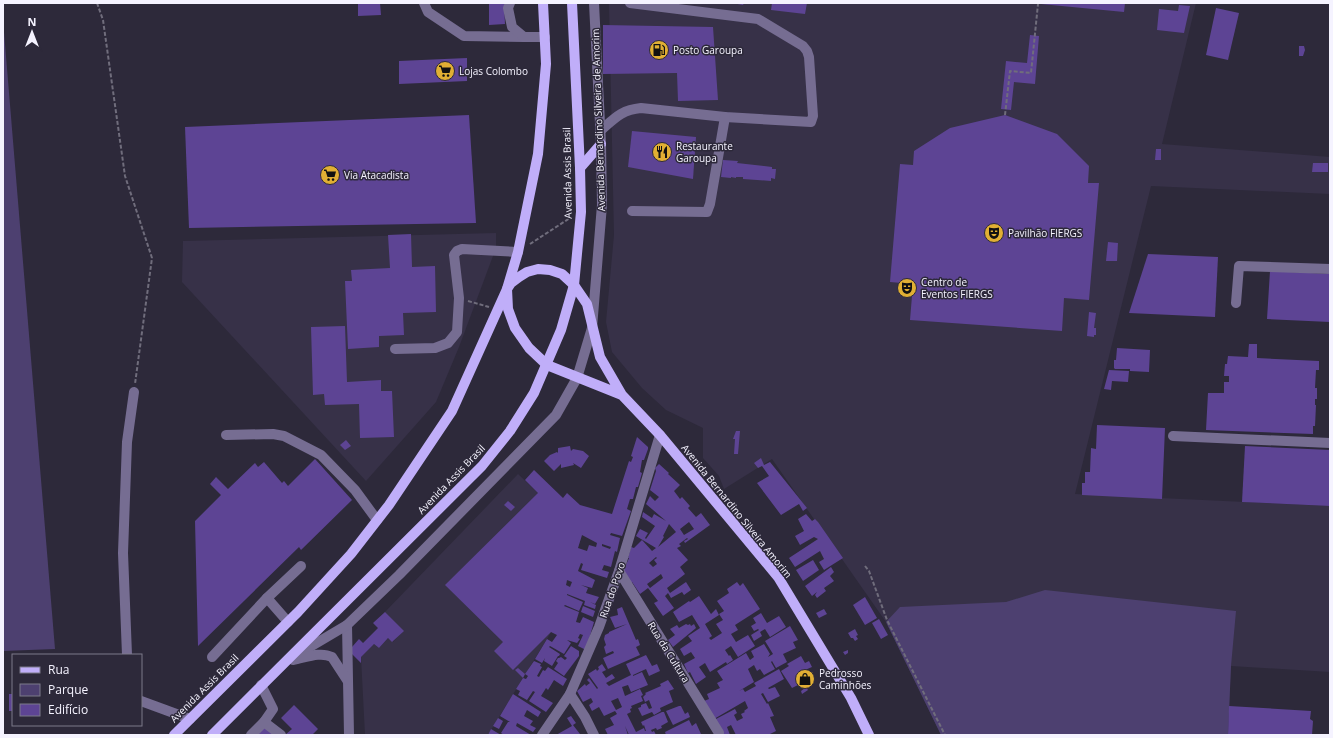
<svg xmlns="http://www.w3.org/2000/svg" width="1333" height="738" viewBox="0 0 1333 738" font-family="'Open Sans',sans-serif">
<rect width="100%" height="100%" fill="#2d293a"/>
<g fill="#373148">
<path d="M609 3H1196L1162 144 1330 157V194L1151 186 1075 494 1330 506V672L1231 666 1228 735H941L886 622 772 459 724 489 719 476 703 458V428L666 410 642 388 612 352 606 322 614 235Z"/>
<path d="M496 233V248L459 347 436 402 366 481 182 282 183 241Z"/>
<path d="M518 474 582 535 551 632 547 639 488 735H365L361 657 374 644 379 648 388 638 393 642 403 631 385 612Z"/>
</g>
<g fill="#4d4070">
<path d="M3 20 55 649 3 651Z"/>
<path d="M1045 590 1236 611 1231 666 1228 735H941L886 622 900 607 1006 602Z"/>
</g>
<g fill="#5d4494" fill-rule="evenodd">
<path d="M358 3H380L381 15 358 16Z"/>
<path d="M489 3H504L505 24 489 25Z"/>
<path d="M732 3H744L743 5Z"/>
<path d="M772 3H807L805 14 771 10Z"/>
<path d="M1041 3H1125L1124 12 1041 4Z"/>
<path d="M1179 5 1190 6 1184 33 1157 30 1159 9 1178 11Z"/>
<path d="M1216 8 1239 13 1228 60 1206 55Z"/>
<path d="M603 25 713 27 718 100 678 101 677 73 603 74Z"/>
<path d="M1030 35 1039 36 1035 84 1014 82 1011 110 1001 109 1006 61 1027 63Z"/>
<path d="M1299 46H1304L1305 50 1303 56H1299Z"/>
<path d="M467 58V81L399 84V61Z"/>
<path d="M469 115 476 223 189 228 185 127Z"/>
<path d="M1005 115 1057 134 1089 166 1088 183H1099L1089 300 1064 298 1062 331 910 320 913 284 890 282 900 164 913 165 914 151 950 128Z"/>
<path d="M632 131 696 137 693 179 628 167Z"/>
<path d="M1156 149H1161V160H1155Z"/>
<path d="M723 160 738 161 737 163 772 167V169H776L775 179 771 178V181L743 179V177H736V178L731 177V178L721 177Z"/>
<path d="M1313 163H1328V172H1312Z"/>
<path d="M411 234 412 267 435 266 436 312 403 313 404 335 379 336V347L348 349 345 281H352L351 270 390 268 388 235Z"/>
<path d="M1108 242 1118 243 1117 261H1106Z"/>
<path d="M1148 254 1218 257 1215 317 1129 313Z"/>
<path d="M1270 271 1330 274V322L1267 319Z"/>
<path d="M1089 312 1096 313 1094 328H1096V335H1094V337L1087 336Z"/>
<path d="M345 326 347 382 381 380V391H392L394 437 360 438 359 404 325 405 324 394 313 395 311 327Z"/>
<path d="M1249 344H1257V358L1319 361V370H1316L1315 388H1317V399H1315V405H1316L1315 426H1313V434L1206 430 1208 393H1224V382H1229V376H1224L1225 364H1227L1228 356 1248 357Z"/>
<path d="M1117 348 1150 350 1149 372 1130 371V369H1115L1114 368V360H1116Z"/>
<path d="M1109 370 1129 371 1128 382 1112 381 1111 390 1104 389Z"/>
<path d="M1097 425 1165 428 1162 499 1082 495V483H1085V472H1090L1091 448 1096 449Z"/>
<path d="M736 431H740L738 454H734L735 439H733Z"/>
<path d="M637 437 648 447V449L644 460H642L640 472 642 473 638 487H636L633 499H630L627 509 631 511 622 536 611 533 610 535 620 538 617 552 615 551 611 567 604 565 602 570 609 572 607 578 581 570 583 564 581 563 578 571 595 580 592 588 581 585 588 588 586 593 599 597 595 604 590 602 596 605 595 609 584 605 585 601 567 594V595L583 602 579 611 565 605 564 606 579 612 576 622 580 623 583 617 594 622 586 650 578 646 583 635 580 634 578 638 580 639 577 643 567 640 571 643 564 654 550 646 549 647 560 654 559 656H558L552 666 544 661 545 658 542 663 535 659 547 639 552 642 557 635 551 632 513 670 494 651 503 642 445 585 538 493 525 480 534 470 563 498 567 493 580 505 612 514 629 461 631 462 633 457 631 456ZM582 535 597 543 596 547 589 545 587 551 578 548ZM602 544 611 547 610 549 602 546ZM567 580 572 582 570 587 566 585Z"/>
<path d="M346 440 351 446 345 450 340 445Z"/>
<path d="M570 446 571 451 573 449 583 451 589 456 581 468 573 463 574 465 561 468V464L554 471 544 461 550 455 557 452 558 453V448Z"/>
<path d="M1245 446 1330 450V506L1242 502Z"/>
<path d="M761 458 764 465 770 462 807 508 803 511 799 504 781 515 757 483 769 476 762 466 758 468 754 463Z"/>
<path d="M315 459 352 500 301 550 299 547 198 646 195 521 221 495 210 484 216 477 228 489 255 463 258 467 264 462 282 483 284 481 288 486Z"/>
<path d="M659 464 669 473 668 474 680 485 674 491 680 499 682 497 690 506 688 508 696 517 701 513 710 525 685 543 684 541 688 539 687 538 679 544 681 546 677 548 688 560 680 567 685 574 667 588 670 593 686 582 691 590 684 595 682 592 671 598 668 593 665 596 674 608 663 616 654 603 658 601 648 588 640 594 632 582 630 583 623 572 629 558H628L631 547 634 548 642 540 652 551 656 548 636 536 640 529 648 533 645 538 646 539 655 526 642 517 643 512 652 518 654 514 666 521 646 504 650 496 655 501 659 497 650 490 656 471 655 468ZM689 522 694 529 684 535 680 529ZM669 524 676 532 658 547 664 537 663 536ZM656 557 657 558 654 560 657 564 653 567 649 563ZM661 574 663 578 650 588 647 584Z"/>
<path d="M508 501 515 507 511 511 504 505Z"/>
<path d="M806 514 812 521 815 519 818 522 843 558 824 570 819 562 824 559 820 551 795 567 789 558 818 539 814 537 800 545 795 536 804 531 798 519Z"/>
<path d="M813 560 819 570 803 581 796 570Z"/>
<path d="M831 567 834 572 830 576 834 581 824 588 826 591 817 598 815 595 817 592 812 596 805 586Z"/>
<path d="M737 582 740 586 743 583 760 609 735 625 738 630 731 634 736 642 748 635 755 646 738 657 731 646 725 650 729 656 730 655 733 660 727 664 726 662 710 672 705 663 699 667 706 677 696 684 690 672 688 673 684 664 695 658 691 652 684 656 680 649 692 641 688 636 700 628 692 615 679 622 673 612 689 601 690 602 699 596 711 614 716 609 719 615 705 624 712 636 709 638 711 640 722 633 716 624 723 620 719 614 724 611 717 601 729 593 727 589Z"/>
<path d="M865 597 877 618 865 625 853 605Z"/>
<path d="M583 606 595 611 593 617 581 612Z"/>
<path d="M622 607 636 640 638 639 640 645 636 647 640 655 608 669 603 658 614 653 613 651 606 654 604 647 606 645 604 639 605 635 609 633V632L627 624 615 628 610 617 618 615 617 609Z"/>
<path d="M824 609 827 614 819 618 816 613Z"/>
<path d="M385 612 404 631 392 642 388 638 379 648 374 644 361 657V663L352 654V647L359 639 363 643 378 628 373 623Z"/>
<path d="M761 613 767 623 779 616 786 627 770 637 765 629 760 632 762 636 754 641 751 635 759 630 758 629 754 631 751 626 756 623 753 618Z"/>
<path d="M879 619 888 635 881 639 872 623Z"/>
<path d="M686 624 688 625 690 624 691 626 694 624 696 628 673 647 668 640 675 635 670 629 677 625 679 628Z"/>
<path d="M790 626 798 640 793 642 796 648 783 654 787 662 776 668 772 661 771 662 775 669 764 675 760 669 757 671 754 665 748 669 754 682 739 691 743 689 745 692 756 686 754 683 779 669 784 679 768 688 769 689 775 687 780 696 768 702 763 693 761 694 767 704 768 703 774 716 770 717 776 731 768 735H736L731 725 727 727 730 735H723L714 720 735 709 737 713 734 715 737 721 743 718 741 714 745 712 744 711 748 708 745 701 714 719 704 701 709 699 707 694 720 688 717 683 723 680 717 671 746 653 750 660 754 657 751 651 764 644 770 654 768 657 773 654 765 641Z"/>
<path d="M855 629 858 635 856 636 858 639 855 641 853 638H851L848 633Z"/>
<path d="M571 646 579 651V656L564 676 554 669 558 663 556 661 558 658H559L561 657 565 660 567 658 564 656Z"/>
<path d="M848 650V653L845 655 843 652Z"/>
<path d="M646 655 652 666 657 664 660 671 649 676 646 669 633 675V676L642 672 648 685 631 692 628 685 622 687 625 696 640 689 643 695 641 696 643 701 631 706 632 708 630 709 631 712 627 714 636 732 644 728 645 731H646L644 725 643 726 641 722 662 712H664L668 722 661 726 662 728 657 730 656 728 651 730 652 732 654 731 656 735H629L625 726 628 735H608L605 729 614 725 610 718 617 714 615 711 604 716 599 707 592 711 589 705 593 702 591 698 583 702 577 691 585 684 586 686 590 683 587 680 589 678 597 689 598 688 588 674 596 669 597 671 599 669 598 667 602 664 606 670 602 672 606 678 612 674 615 678 606 683 609 686 631 675 626 664ZM618 698 622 707 616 710 611 701Z"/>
<path d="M801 656 805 663 809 661 812 667 805 670 813 684 806 687 808 690 802 694 801 691 805 688 802 683 792 688 781 671 789 666 787 664Z"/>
<path d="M534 661 541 664 540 666 542 667 537 676 539 677 543 670 545 671 548 667 567 679 563 686 554 680 548 690 546 688 541 696 553 703 546 712 529 701 535 692 533 691 527 700 518 695 520 691 516 689 523 678 526 679 528 676 525 674Z"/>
<path d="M518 668 525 674 523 678 515 670Z"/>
<path d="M668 680 674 689 669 691 673 702 660 708 661 711 654 715 652 712 642 716 638 708 641 707V705L646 703 649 709 652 708 649 700 645 702 643 697 646 694 645 693 661 686 660 684Z"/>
<rect x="9" y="694" width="4" height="17"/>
<path d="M513 694 541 712 538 717 527 710 524 716 533 721 530 725 536 728 533 732 517 723 516 726 531 735H504L501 733 508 722H510L500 716Z"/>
<path d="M294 705 318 729 312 735H285L292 729 281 718Z"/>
<path d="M679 706H681L685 714 688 712 690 717 673 725 666 711Z"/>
<path d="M1229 706 1311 711 1310 719 1313 721 1312 735H1228Z"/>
<path d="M571 716 576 723 573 725 580 734 556 735 572 726 567 718Z"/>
<path d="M498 718 503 721 499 729 493 726Z"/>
<path d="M689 720 692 726 696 723 701 734 666 735 665 732Z"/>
<path d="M266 726 276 735H257Z"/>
<path d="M491 729 501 735H488Z"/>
</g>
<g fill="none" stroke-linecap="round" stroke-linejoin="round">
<g stroke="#706d7c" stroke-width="2" stroke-dasharray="4 2" stroke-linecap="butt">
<path d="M97 3 103 20 125 176 152 258 135 384"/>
<path d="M1005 115 1010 71 1031 73 1038 4"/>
<path d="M530 244 570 218"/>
<path d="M468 301 489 307"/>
<path d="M865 566 869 571 887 620 945 735"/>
</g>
<g stroke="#766d92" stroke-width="10">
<path d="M424 3 428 12 464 36 524 37"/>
<path d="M510 3 508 8 512 27 524 37H545"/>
<path d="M600 131C615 118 621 110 641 108L725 117 811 122 813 116 809 57 807 51 803 46 758 19 630 3"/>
<path d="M632 211 707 212 710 204 725 117"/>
<path d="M1236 303 1239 266 1330 269"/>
<path d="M395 349 435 348 448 343 457 332 459 298 454 255 457 251 462 249 518 252"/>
<path d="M226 435 273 434 284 436 321 455 355 490 377 520"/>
<path d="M1173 436 1330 443"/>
<path d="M619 571 719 733"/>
<path d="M288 622 267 598 301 566"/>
<path d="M347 625 349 735"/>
<path d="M127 655 123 553 127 442 134 392"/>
<path d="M212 657 267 598"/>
<path d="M293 657 347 625 399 575 556 415 577 378 592 328 602 205 601 144 594 3"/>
<path d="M293 660C305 658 320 651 332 657L347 680"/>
<path d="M570 694 585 717 594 735"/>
<path d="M141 701 190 719"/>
<path d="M264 722 281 735"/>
<path d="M251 735 264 722 273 709 261 685"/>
<path d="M542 735 570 694 599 627 619 571 660 435"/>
</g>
<g stroke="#c0aef9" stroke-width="10">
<path d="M580 168 601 144"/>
<path d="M622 395 547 365 529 348 515 328 508 309 507 289 511 283 519 277 527 272 538 269 550 270 562 274 574 285 587 304 600 357 622 395 660 435 778 577 851 698 869 735"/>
<path d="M174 735 298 612 351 554 389 505 452 411 507 289 518 252 538 154 546 64 543 3"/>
<path d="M212 735 482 466 510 431 534 393 561 330 574 285 581 212 580 168 572 3"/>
</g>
</g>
<defs>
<symbol id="fuel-disc" viewBox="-11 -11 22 22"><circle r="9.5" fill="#e1af34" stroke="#2d293a"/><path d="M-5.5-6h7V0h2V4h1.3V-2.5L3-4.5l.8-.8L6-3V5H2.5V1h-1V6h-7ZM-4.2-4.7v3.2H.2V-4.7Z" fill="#111"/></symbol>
<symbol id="supermarket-disc" viewBox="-11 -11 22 22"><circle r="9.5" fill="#e1af34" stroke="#2d293a"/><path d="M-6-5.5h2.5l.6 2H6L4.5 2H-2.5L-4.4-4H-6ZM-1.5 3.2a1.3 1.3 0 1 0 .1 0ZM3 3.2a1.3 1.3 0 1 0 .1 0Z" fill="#111"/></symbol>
<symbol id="restaurant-disc" viewBox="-11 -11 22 22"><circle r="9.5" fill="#e1af34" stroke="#2d293a"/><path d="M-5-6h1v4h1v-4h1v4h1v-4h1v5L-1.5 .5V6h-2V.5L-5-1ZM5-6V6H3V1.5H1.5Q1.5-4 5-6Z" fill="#111"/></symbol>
<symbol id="theatre-disc" viewBox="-11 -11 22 22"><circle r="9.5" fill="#e1af34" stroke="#2d293a"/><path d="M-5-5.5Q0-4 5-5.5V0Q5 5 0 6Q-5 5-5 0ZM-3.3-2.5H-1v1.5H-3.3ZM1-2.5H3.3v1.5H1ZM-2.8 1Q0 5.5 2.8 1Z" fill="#111"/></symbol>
<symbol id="shop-disc" viewBox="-11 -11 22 22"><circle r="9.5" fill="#e1af34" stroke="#2d293a"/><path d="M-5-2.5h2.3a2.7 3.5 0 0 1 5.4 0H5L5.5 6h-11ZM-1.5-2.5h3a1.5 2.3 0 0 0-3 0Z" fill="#111"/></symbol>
</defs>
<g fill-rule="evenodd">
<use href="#fuel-disc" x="648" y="39" width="22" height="22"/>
<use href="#supermarket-disc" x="434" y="60" width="22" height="22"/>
<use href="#restaurant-disc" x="651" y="141" width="22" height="22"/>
<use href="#supermarket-disc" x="319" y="164" width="22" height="22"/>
<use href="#theatre-disc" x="983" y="222" width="22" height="22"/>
<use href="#theatre-disc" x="896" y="277" width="22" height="22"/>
<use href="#shop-disc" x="794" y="668" width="22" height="22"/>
</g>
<g text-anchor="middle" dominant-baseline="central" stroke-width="3" stroke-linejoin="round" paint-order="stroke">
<g font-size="10" fill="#f5f3ff" stroke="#2d293a" text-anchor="start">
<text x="673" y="50">Posto Garoupa</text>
<text x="459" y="71">Lojas Colombo</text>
<text x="676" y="146">Restaurante<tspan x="676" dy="12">Garoupa</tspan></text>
<text x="344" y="175">Via Atacadista</text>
<text x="1008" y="233">Pavilhão FIERGS</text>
<text x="921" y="282">Centro de<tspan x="921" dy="12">Eventos FIERGS</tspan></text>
<text x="819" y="673">Pedrosso<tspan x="819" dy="12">Caminhões</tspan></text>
</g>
<g font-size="10" fill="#f5f3ff" stroke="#2d293a">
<text transform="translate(598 120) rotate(-92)">Avenida Bernardino Silveira de Amorim</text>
<text transform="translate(567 173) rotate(-91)">Avenida Assis Brasil</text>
<text transform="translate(451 479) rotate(-46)">Avenida Assis Brasil</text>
<text transform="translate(737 511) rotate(51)">Avenida Bernardino Silveira Amorim</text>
<text transform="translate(612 590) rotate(-71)">Rua do Povo</text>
<text transform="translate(669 652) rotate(58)">Rua da Cultura</text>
<text transform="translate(204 688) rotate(-45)">Avenida Assis Brasil</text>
</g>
</g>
<rect width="1333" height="738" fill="none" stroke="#f5f3ff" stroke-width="8"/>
<rect x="12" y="654" width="130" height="72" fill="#2d293a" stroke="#7d7a89"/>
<rect x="20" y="667" width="20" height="6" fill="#c0aef9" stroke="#7d7a89"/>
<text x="48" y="674" font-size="12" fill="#f5f3ff">Rua</text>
<rect x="20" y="684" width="20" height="12" fill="#4d4070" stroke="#7d7a89"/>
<text x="48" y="694" font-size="12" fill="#f5f3ff">Parque</text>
<rect x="20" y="704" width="20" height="12" fill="#5d4494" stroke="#7d7a89"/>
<text x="48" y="714" font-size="12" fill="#f5f3ff">Edifício</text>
<g transform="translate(32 32)" stroke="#2d293a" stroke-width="3" paint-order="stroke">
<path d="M0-3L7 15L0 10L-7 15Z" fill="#f5f3ff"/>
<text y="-6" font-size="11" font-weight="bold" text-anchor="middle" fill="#f5f3ff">N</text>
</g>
</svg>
